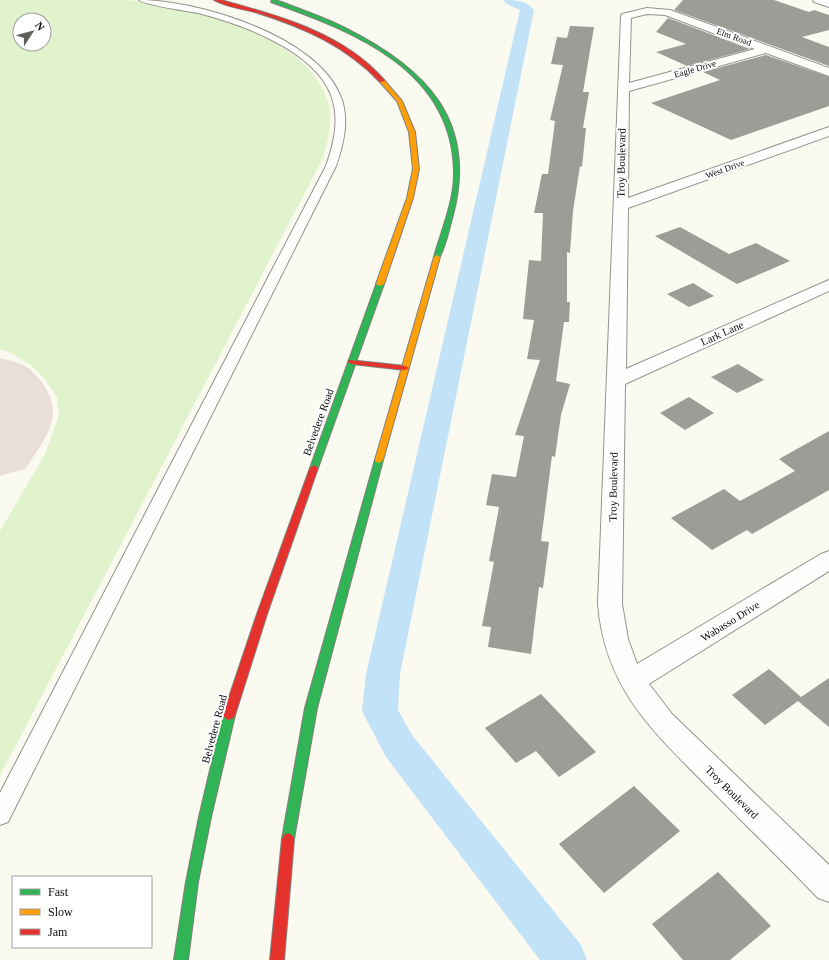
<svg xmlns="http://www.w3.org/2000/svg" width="829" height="960" viewBox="0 0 829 960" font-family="'Times New Roman',serif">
<rect width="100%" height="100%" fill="#fbfaf0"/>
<path fill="#e1f3cd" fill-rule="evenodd" d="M0 0C41 0 83 0 124 0 185 4 302 33 326 96 334 117 329 138 323 158L0 776V531L45 454 59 415 57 397 44 378 33 367 12 353 0 349ZM20 20H44V44H20Z"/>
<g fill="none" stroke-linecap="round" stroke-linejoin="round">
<path fill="#c2e2f8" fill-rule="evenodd" d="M503 0C516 0 526 0 534 10L400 674 398 710 412 735 581 945 587 960H540L386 757 362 711 366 674 520 10 505 3Z"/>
<path fill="#eadfd8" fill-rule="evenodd" d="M0 358C21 363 30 365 43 384 66 417 44 440 25 469L0 476Z"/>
</g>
<g fill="#9e9c96">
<path d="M683 0H774L809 12 814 10 829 15V30L802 37 829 47V66L674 10Z"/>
<path d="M668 18 750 49 687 66 656 52 686 44 656 32Z"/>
<path d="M570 26 594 27 583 92H589L583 128H586L582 167 580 166 573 211 570 253 567 252V302H570L569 322H564L556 381 570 384 561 415 555 457 552 456 541 541 549 542 543 588 539 587 531 654 488 647 491 627 482 626 494 562 489 561 499 507 486 505 492 474 516 477 524 436 515 435 540 360 527 359 534 320 523 319 529 260 541 261 543 213H534L542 174H548L555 121 550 120 563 65 551 64 557 37 567 38Z"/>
<path d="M766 55 829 77V106L731 140 651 103 720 80 703 72Z"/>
<path d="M680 227 729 254 756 243 790 261 737 284 655 236Z"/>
<path d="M693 283 714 296 689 307 667 294Z"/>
<path d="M738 364 764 380 737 393 711 377Z"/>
<path d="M689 397 714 413 685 430 660 413Z"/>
<path d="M829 431V490L752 534 747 530 712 550 671 518 724 489 740 501 795 471 779 459Z"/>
<path d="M769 669 801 697 829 678V727L798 701 765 725 732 695Z"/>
<path d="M541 694 596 752 559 777 536 751 516 763 485 728Z"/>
<path d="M634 786 680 831 604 893 559 844Z"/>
<path d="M718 872 771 926 730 960H683L652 924Z"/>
</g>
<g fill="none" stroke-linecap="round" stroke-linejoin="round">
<defs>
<path id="lane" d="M139 0C198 0 316 36 340 95 350 118 344 143 336 166L8 822 0 825V793L326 166C334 143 340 119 331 95 314 50 241 24 198 13 187 11 145 5 139 0Z"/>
<g id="street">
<path d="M813 0H829V7L814 2Z"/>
<path d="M647 8 670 10 829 68V76L766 53 629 91 628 198 829 127V136L628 208 626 369 829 280V291L625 384 622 604 628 639 637 664 821 554 829 551V571L649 684 672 714 829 865V902L818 898C784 863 750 829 715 794 657 735 605 692 598 604L621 16 622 14ZM647 14 665 15 755 49 629 83 631 18Z"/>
</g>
<g id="fast">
<path d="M272 0C279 0 286 4 292 6 310 13 328 19 345 28 425 68 478 120 453 215 449 229 446 246 439 258H435L434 257C441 231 454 202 454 174 454 70 355 32 271 2Z"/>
<path d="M377 282H380L384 284 318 468 314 471 311 470 310 468Z"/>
<path d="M379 457 383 460 317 708 294 839 292 843 288 845 284 843 282 839 305 708 375 460Z"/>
<path d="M229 710 233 712 235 715 211 817 198 882 188 960H174L186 882 199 817 223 715 225 712Z"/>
</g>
<g id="slow">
<path d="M380 80H384L402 101 415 132 419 169 413 198 384 284 380 286 376 284 407 198 413 169 409 132 397 101 380 82Z"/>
<path d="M437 255 440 257 383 460 379 463 376 462 375 460 434 257Z"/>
</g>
<g id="jam">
<path d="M214 0H221C279 16 344 33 385 81L380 82C346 46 305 28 258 13 244 9 226 7 214 0Z"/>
<path d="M349 360 405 366 409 368 405 370 352 364 348 362Z"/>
<path d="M314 465 318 468 267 614 235 715 233 718 229 720 225 718 223 715 257 614 310 468Z"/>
<path d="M288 833 292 835 294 839 284 960H270L282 839 284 835Z"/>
</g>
</defs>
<use href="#lane" stroke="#94938f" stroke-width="2"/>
<use href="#street" stroke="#94938f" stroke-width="2"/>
<use href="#fast" stroke="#81807c" stroke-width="2"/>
<use href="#slow" stroke="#81807c" stroke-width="2"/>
<use href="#jam" stroke="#81807c" stroke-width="2"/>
<use href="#lane" fill="#fefefd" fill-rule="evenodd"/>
<use href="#street" fill="#fefefd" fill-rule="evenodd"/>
<use href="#fast" fill="#30b455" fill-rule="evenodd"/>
<use href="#slow" fill="#ff9f0a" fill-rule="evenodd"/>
<use href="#jam" fill="#e5322d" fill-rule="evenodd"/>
</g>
<g text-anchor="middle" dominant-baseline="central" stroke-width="4" stroke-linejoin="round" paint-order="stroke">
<g font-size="9" fill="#0c0c0c" stroke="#fff">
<text transform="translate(734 37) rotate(20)">Elm Road</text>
<text transform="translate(695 69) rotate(-16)">Eagle Drive</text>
<text transform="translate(725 169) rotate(-20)">West Drive</text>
</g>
<g font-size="11" fill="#0c0c0c" stroke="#fff">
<text transform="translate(621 163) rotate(-89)">Troy Boulevard</text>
<text transform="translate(722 333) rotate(-24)">Lark Lane</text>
<text transform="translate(318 422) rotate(-70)">Belvedere Road</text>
<text transform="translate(613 487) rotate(-89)">Troy Boulevard</text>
<text transform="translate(730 621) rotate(-32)">Wabasso Drive</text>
<text transform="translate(214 729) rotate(-75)">Belvedere Road</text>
<text transform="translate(732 792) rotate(45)">Troy Boulevard</text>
</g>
</g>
<rect x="12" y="876" width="140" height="72" fill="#ffffff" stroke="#9e9e9e"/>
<rect x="20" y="889" width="20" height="6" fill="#30b455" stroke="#9e9e9e"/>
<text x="48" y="896" font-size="12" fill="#0c0c0c">Fast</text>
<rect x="20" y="909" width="20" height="6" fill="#ff9f0a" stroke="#9e9e9e"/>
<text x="48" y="916" font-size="12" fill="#0c0c0c">Slow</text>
<rect x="20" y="929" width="20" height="6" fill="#e5322d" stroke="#9e9e9e"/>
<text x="48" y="936" font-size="12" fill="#0c0c0c">Jam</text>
<g transform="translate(32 32) rotate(54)"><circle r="19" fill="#ffffff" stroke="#9e9e9e"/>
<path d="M0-3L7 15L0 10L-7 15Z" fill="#605f5c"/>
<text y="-6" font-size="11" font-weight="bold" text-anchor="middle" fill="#0c0c0c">N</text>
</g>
</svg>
